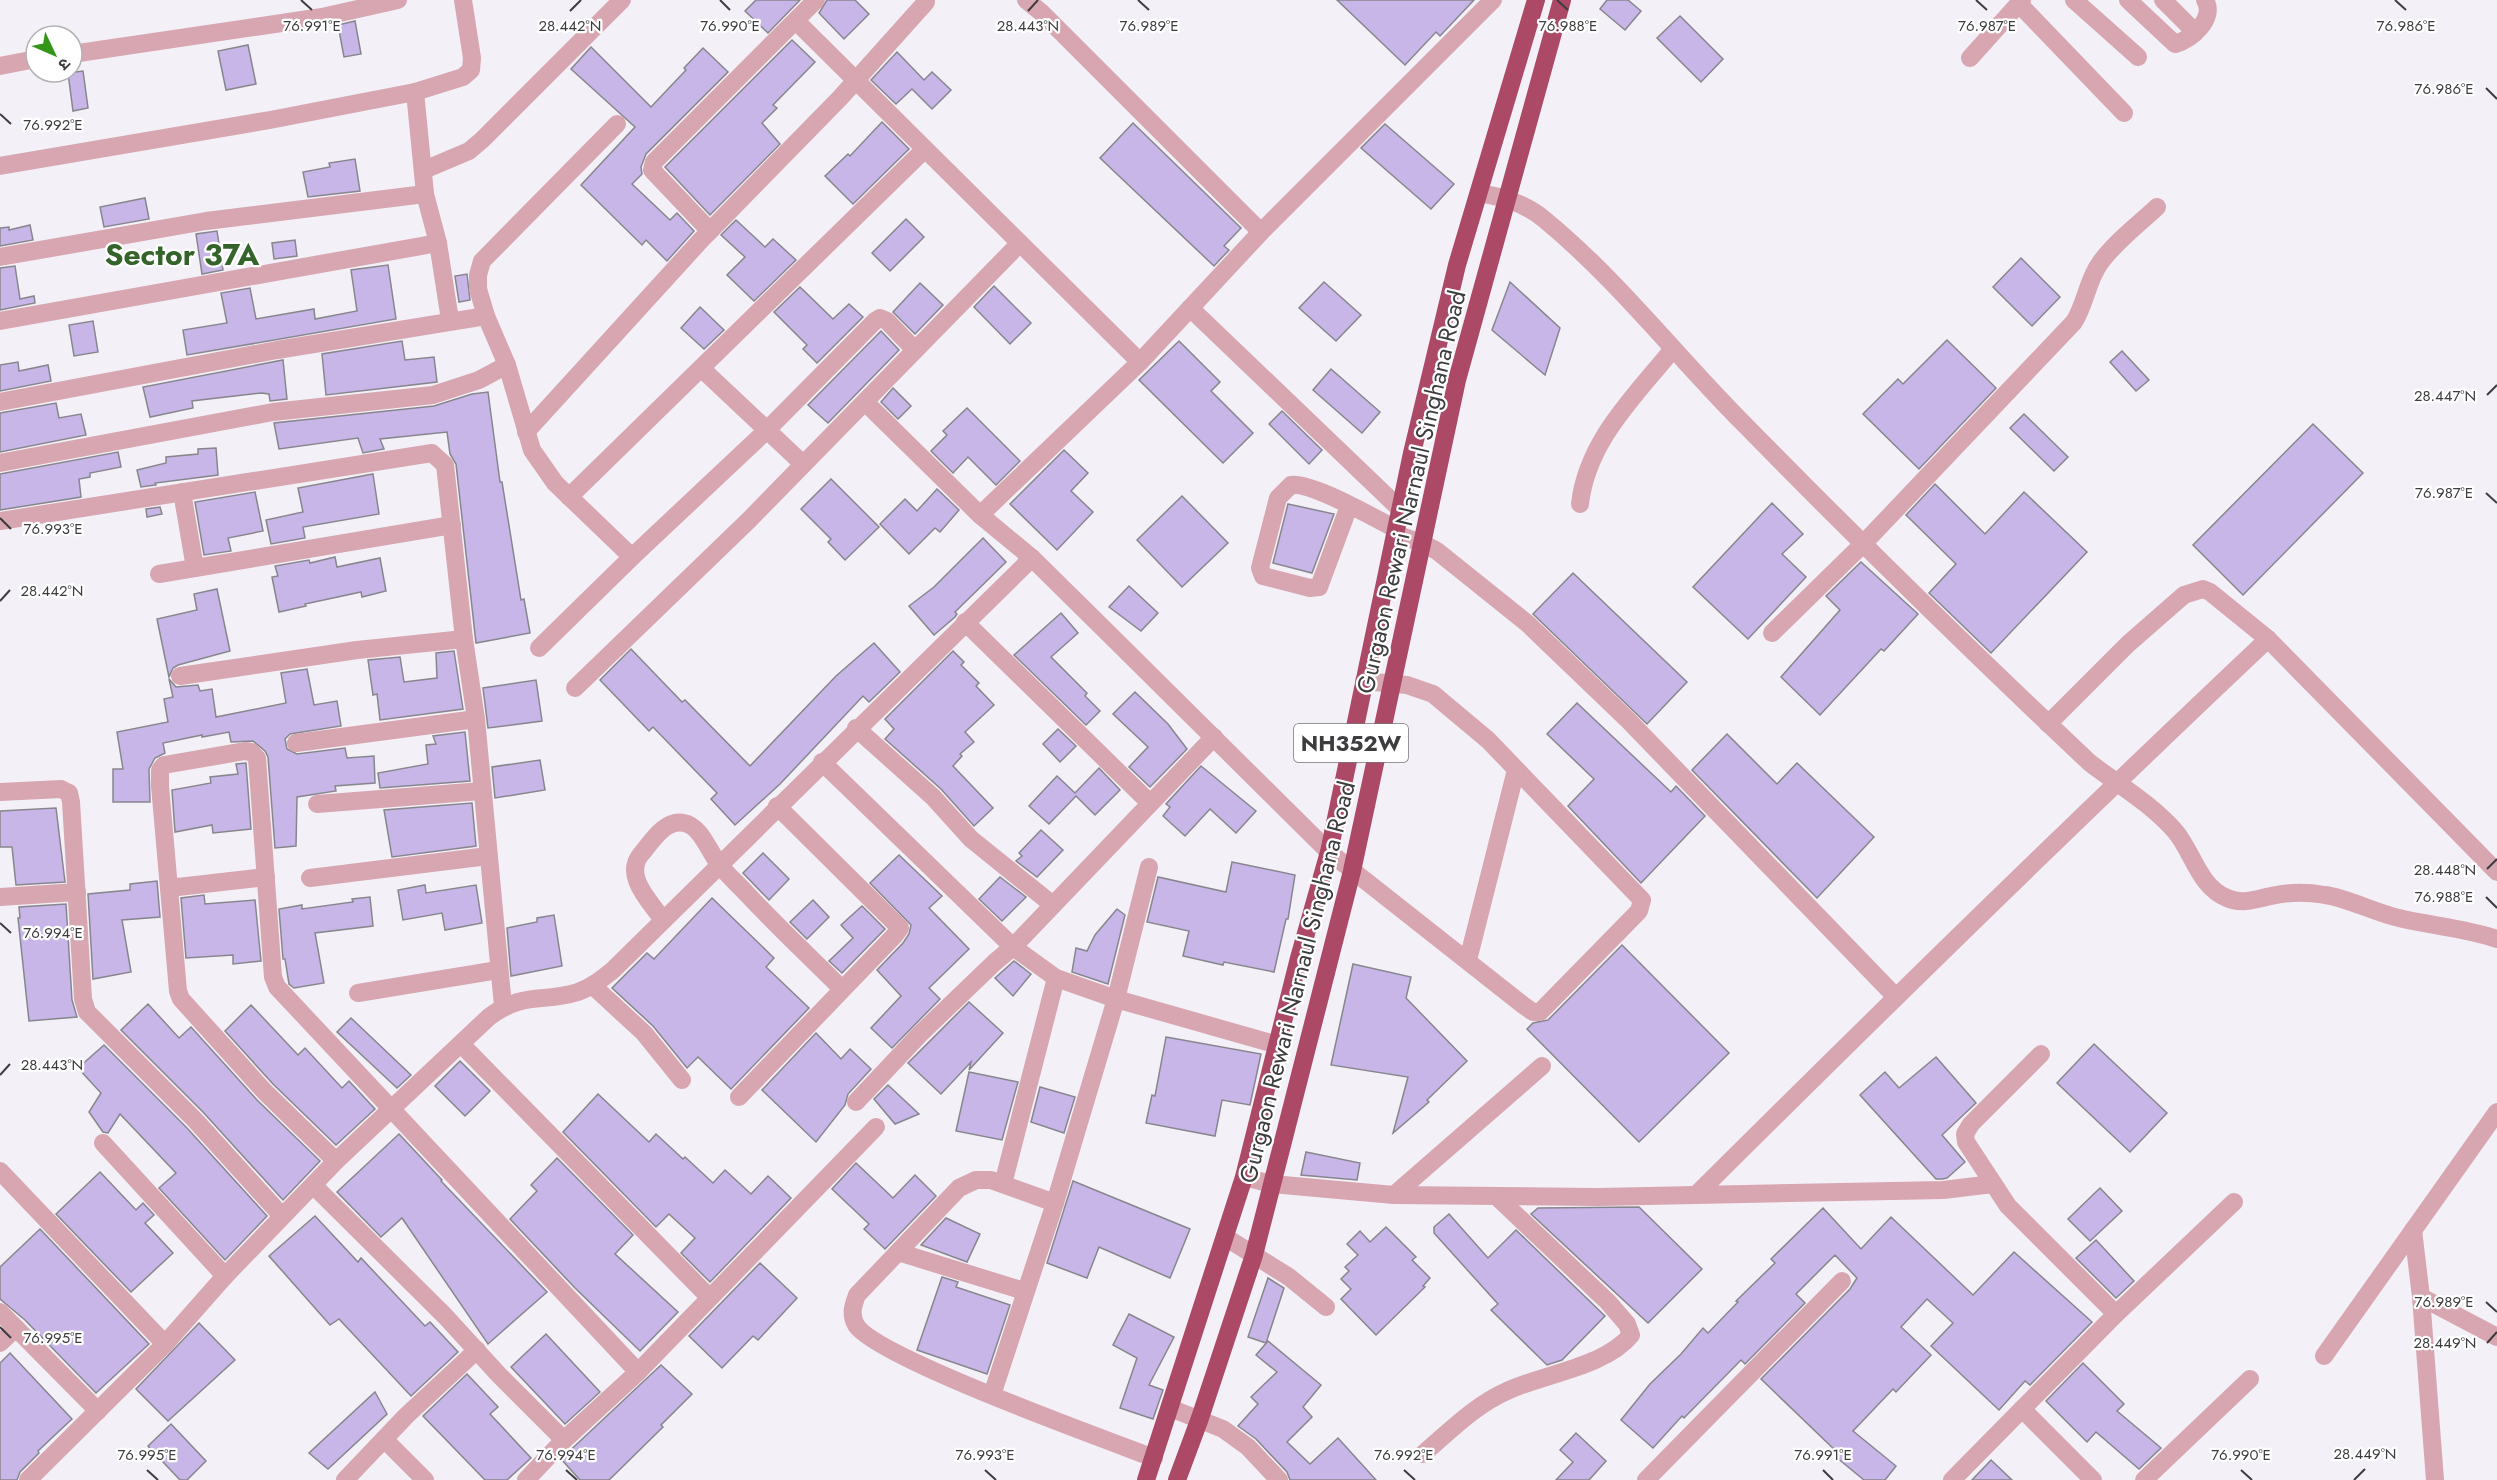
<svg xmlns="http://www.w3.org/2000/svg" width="2497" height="1480" viewBox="0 0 2497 1480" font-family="Jost,'Noto Sans Devanagari',sans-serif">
<rect width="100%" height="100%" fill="#f3f0f8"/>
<g fill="#c8b6e9" stroke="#88868d" stroke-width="1.5">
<path d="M756 0H800L768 33 745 11Z"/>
<path d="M827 0H855L869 14 844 39 819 13Z"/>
<path d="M1337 0H1474L1440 36 1436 32 1405 65Z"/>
<path d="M1607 0H1628L1641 11 1625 30 1600 9Z"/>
<path d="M1680 16 1723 59 1701 82 1657 38Z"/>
<path d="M355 21 361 54 344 57 338 25Z"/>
<path d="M792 40 815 62 773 105 777 108 762 123 780 144 710 215 665 167Z"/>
<path d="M248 45 256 84 226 90 218 51Z"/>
<path d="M591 47 651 107 686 70 684 68 703 48 728 72 646 154 641 167 642 174 632 184 670 220 677 213 694 231 667 261 646 240 642 245 581 185 635 127 571 69Z"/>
<path d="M897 52 924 80 932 72 951 90 932 109 912 89 896 104 871 80Z"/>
<path d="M83 71 88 108 73 111 68 73Z"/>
<path d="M882 122 909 149 853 204 825 176 848 154 850 156Z"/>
<path d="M1133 123 1241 228 1224 246 1229 250 1214 266 1100 158Z"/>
<path d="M1385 124 1454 184 1431 209 1361 148Z"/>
<path d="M355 159 360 191 308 197 303 172 330 167 329 163Z"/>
<path d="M145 198 149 219 104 227 100 207Z"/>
<path d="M906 219 924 237 890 271 872 253Z"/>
<path d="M736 220 765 247 773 239 796 260 754 301 727 275 745 257 721 235Z"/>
<path d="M30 225 33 240 0 246V228L9 227V230Z"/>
<path d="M217 231 223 270 202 274 196 234Z"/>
<path d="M295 240 297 256 274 259 272 243Z"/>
<path d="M2021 258 2060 297 2032 326 1993 287Z"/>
<path d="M388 265 396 319 187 355 183 330 227 323 221 293 250 288 256 319 314 309 315 319 357 311 351 270Z"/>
<path d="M15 266 20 299 34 296 35 303 0 310V268Z"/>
<path d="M467 274 470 300 459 302 455 276Z"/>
<path d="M1324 282 1361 315 1336 341 1299 308Z"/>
<path d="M1510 282 1560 328 1545 375 1492 330Z"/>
<path d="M920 283 943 305 915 334 893 312Z"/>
<path d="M994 286 1031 323 1010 344 974 307Z"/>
<path d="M800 287 833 319 849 304 863 317 817 363 803 349 807 345 774 312Z"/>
<path d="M700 307 724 330 704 349 681 328Z"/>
<path d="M93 321 98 352 74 356 69 325Z"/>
<path d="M881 331 899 350 828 423 808 405Z"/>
<path d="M1947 340 1996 388 1919 469 1863 414 1898 379 1903 384Z"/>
<path d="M402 341 405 360 434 357 437 382 326 395 322 354Z"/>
<path d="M1179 341 1220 382 1211 391 1253 433 1223 463 1139 380Z"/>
<path d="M2122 351 2149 380 2136 391 2110 362Z"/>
<path d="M283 360 287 399 270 401 269 394 261 393 192 401 193 408 150 417 143 387Z"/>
<path d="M18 362 19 371 48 365 51 381 0 391V365Z"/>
<path d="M1331 369 1380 412 1362 433 1313 390Z"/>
<path d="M893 388 911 406 898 419 881 402Z"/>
<path d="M488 392 500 482H502L521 600 524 599 530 633 476 643 456 464 450 454 447 432 380 439 384 449 363 453 358 438 279 449 274 423 434 406 472 394Z"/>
<path d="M56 403 59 418 81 414 86 435 0 452V413Z"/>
<path d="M967 408 1020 461 996 485 968 457 953 473 931 451 947 435 943 431Z"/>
<path d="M1282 411 1322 450 1309 464 1269 424Z"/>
<path d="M2024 414 2068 457 2054 471 2010 428Z"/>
<path d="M2313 424 2363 473 2243 595 2193 545Z"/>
<path d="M216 448 218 475 155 483 156 485 141 487 137 470 166 463V457L198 454V449Z"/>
<path d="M1064 450 1088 473 1071 491 1093 512 1057 550 1010 504Z"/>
<path d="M118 452 121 467 90 473V477L79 479 81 497 0 510V474Z"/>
<path d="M373 474 379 514 303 527 305 538 271 544 266 520 303 512 298 488Z"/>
<path d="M831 479 879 527 845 560 828 542 831 539 801 509Z"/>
<path d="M1935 484 1985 534 2024 492 2087 552 1991 653 1929 593 1956 564 1906 515Z"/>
<path d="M937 489 959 510 940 532 935 528 909 554 880 524 905 499 917 511Z"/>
<path d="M255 492 263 531 228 538 231 551 204 555 195 502Z"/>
<path d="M1182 496 1228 543 1182 587 1137 540Z"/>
<path d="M1772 503 1803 534 1782 554 1806 577 1748 639 1693 587Z"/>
<path d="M1288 504 1334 514 1312 573 1273 563Z"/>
<path d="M160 507 162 514 147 517 146 509Z"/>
<path d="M983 538 1006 562 955 612 957 614 955 617 934 635 909 606 934 587Z"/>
<path d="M335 557 337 567 380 558 386 591 362 597 361 592 305 604 306 606 279 612 272 577 278 576 275 566 309 560 310 563Z"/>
<path d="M1861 562 1918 614 1884 651 1881 649 1820 715 1781 677 1840 610 1826 596Z"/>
<path d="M1573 573 1687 682 1647 724 1533 614Z"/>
<path d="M1129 586 1158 613 1141 631 1109 607Z"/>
<path d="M217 589 230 651 178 665 173 668 169 677 157 619 197 610 194 594Z"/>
<path d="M1061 613 1078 633 1051 657 1087 693 1085 696 1100 711 1086 725 1014 655Z"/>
<path d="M874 643 900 672 869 702 863 696 780 784 735 825 711 799 717 793 653 727 649 731 600 680 631 649 682 702 685 700 750 766 836 676Z"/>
<path d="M454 651 463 709 380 720 377 694 373 695 368 660 400 657 404 682 437 678 436 653Z"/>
<path d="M953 651 964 662 961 665 979 683 976 686 994 705 965 732 974 742 960 754 962 756 953 766 993 808 974 826 941 789 885 739 894 729 885 719Z"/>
<path d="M307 669 314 705 337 701 341 726 290 734 285 739 287 749 297 754 345 748 347 758 374 756 375 783 335 786 336 791 297 797 296 846 275 848 268 757 265 751 253 741 231 742 229 732 202 737V735L163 743 165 753 155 758 149 769 150 802H113V769H123L117 732 168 722 164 699 173 697 169 679 176 687 198 685 200 691 212 689 216 717 286 703 281 673Z"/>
<path d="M536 680 542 721 488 728 483 688Z"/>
<path d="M1135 692 1168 724 1187 749 1150 787 1129 767 1148 747 1113 714Z"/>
<path d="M1577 703 1671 792 1676 786 1705 816 1641 883 1568 806 1594 779 1547 734Z"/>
<path d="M1058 729 1076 746 1060 762 1043 744Z"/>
<path d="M465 732 470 781 380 788 378 773 428 764 426 745 436 744 433 736Z"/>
<path d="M1727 734 1777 784 1797 763 1874 837 1817 898 1692 770Z"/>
<path d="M540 760 545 790 495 798 492 767Z"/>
<path d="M246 763 251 829 213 833 212 825 175 832 172 790 211 783 210 777 238 774 236 764Z"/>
<path d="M1201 766 1256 811 1236 833 1210 809 1185 836 1163 816 1170 807 1166 804Z"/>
<path d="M1099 768 1120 790 1095 815 1076 796 1049 824 1029 806 1057 776 1075 793Z"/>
<path d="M472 803 476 846 392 857 384 810Z"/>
<path d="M56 808 65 882 16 885 12 847H0V811Z"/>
<path d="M1041 830 1063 850 1037 877 1016 861 1022 856 1019 853Z"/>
<path d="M763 853 789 879 769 900 743 873Z"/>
<path d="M899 855 942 896 929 908 969 949 929 988 940 999 892 1048 871 1028 901 996 877 970 903 943 909 934 911 925 870 883Z"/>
<path d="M1232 862 1295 875 1288 919H1286L1274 972 1224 962 1223 965 1183 956 1189 931 1147 922 1158 877 1226 892Z"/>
<path d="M1000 877 1026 897 1002 921 979 899Z"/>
<path d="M157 881 160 917 122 920 131 972 93 979 88 894 130 890V884Z"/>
<path d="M425 885 426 893 476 885 482 923 445 930 442 913 403 920 398 890Z"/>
<path d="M204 895 205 904 255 900 261 961 233 964V955L186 958 181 898Z"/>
<path d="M370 897 373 926 315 933 324 983 294 988 289 984 285 959H283L279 909 302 905V909L353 902 352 899Z"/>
<path d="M712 898 774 958 766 967 809 1008 731 1089 698 1057 687 1068 653 1026 612 988 647 953 654 959Z"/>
<path d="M813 900 829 917 807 939 790 922Z"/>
<path d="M66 904 72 1000 77 1017 29 1021 18 918H20L19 907Z"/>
<path d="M862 906 885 929 842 973 829 961 853 938 841 925Z"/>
<path d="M1117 909 1125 915 1108 984 1072 972 1076 948 1087 951 1095 935Z"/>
<path d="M554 915 562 966 511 976 507 928 537 922V918Z"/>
<path d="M1622 945 1729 1053 1639 1142 1527 1029 1533 1023 1548 1020Z"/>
<path d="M1014 961 1031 974 1013 996 995 978Z"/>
<path d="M1353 964 1411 977 1406 998 1467 1061 1427 1100 1429 1102 1393 1133 1408 1077 1331 1065Z"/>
<path d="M969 1002 1003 1033 969 1070 971 1062 941 1094 908 1063Z"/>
<path d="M148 1004 179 1038 191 1027 257 1100 320 1161 283 1200 203 1112 121 1030Z"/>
<path d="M251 1005 298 1055 305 1048 342 1088 349 1081 375 1109 336 1145 273 1084 225 1031Z"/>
<path d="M351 1018 411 1075 397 1088 337 1032Z"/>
<path d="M816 1033 841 1059 850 1049 871 1069 848 1094 845 1105 816 1142 762 1090Z"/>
<path d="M1166 1037 1261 1054 1250 1105 1222 1100 1215 1136 1146 1123 1152 1095 1155 1096Z"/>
<path d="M2094 1044 2167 1113 2130 1152 2057 1083Z"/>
<path d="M104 1045 187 1128 267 1216 225 1260 159 1188 176 1173 120 1114 108 1133 103 1132 89 1112 101 1093 78 1068Z"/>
<path d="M1936 1057 1976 1103 1942 1135 1965 1162 1947 1178 1942 1179H1936L1860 1095 1885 1072 1899 1088Z"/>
<path d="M460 1061 490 1091 465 1116 435 1086Z"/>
<path d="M969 1072 1018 1082 1002 1140 956 1131Z"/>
<path d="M888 1085 919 1114 895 1124 874 1099Z"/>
<path d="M1040 1087 1075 1097 1064 1133 1031 1122Z"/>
<path d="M598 1094 649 1142 656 1134 683 1159 685 1157 713 1183 725 1170 751 1194 768 1176 791 1198 710 1282 681 1253 695 1238 669 1214 656 1227 563 1132Z"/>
<path d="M399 1134 442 1180 441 1181 547 1292 488 1344 402 1218 381 1237 337 1192Z"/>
<path d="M1306 1152 1360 1163 1357 1180 1301 1175Z"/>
<path d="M557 1158 633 1235 615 1254 678 1312 640 1351 575 1288 510 1219 537 1191 531 1185Z"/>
<path d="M856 1163 893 1198 915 1175 936 1196 885 1249 864 1229 869 1224 832 1189Z"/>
<path d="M100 1172 136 1210 143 1203 154 1215 145 1223 173 1253 131 1292 56 1214Z"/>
<path d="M1073 1181 1190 1229 1170 1278 1099 1247 1087 1278 1047 1263Z"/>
<path d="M2100 1188 2122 1211 2090 1241 2068 1219Z"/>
<path d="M1639 1207 1702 1269 1648 1323 1531 1214 1538 1208Z"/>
<path d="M1823 1208 1861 1249 1891 1217 1973 1295 2014 1252 2092 1322 2030 1385 2025 1381 1999 1410 1931 1346 1953 1323 1927 1299 1901 1327 1931 1355 1896 1392 1893 1389 1853 1431 1896 1466 1885 1480H1864L1836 1457 1839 1454 1761 1379 1850 1289 1857 1278 1835 1255 1796 1294 1805 1303 1745 1364 1741 1360 1684 1418 1682 1416 1653 1448 1621 1420 1650 1384 1681 1354 1703 1328 1708 1333 1738 1302 1736 1301 1775 1263 1771 1259Z"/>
<path d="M1449 1214 1488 1258 1516 1230 1605 1316 1562 1360 1547 1365 1491 1310 1498 1304 1434 1233V1227Z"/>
<path d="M315 1216 358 1262 361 1258 425 1326 430 1322 458 1352 411 1396 339 1319 330 1325 269 1256Z"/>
<path d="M946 1218 980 1234 967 1262 921 1245Z"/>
<path d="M1386 1227 1416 1257 1412 1260 1430 1278 1423 1286 1425 1287 1376 1335 1341 1299 1351 1289 1341 1279 1349 1271 1345 1267 1358 1255 1347 1244 1360 1231 1370 1242Z"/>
<path d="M40 1229 149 1344 96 1393 25 1320 0 1299V1267Z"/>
<path d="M2096 1240 2134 1281 2116 1298 2076 1258Z"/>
<path d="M760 1263 797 1298 758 1340 753 1336 722 1368 689 1336Z"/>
<path d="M942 1277 958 1282 956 1287 1010 1305 987 1374 917 1350Z"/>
<path d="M1268 1278 1284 1288 1266 1343 1248 1337Z"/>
<path d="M1129 1314 1174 1337 1149 1385 1163 1390 1153 1419 1120 1408 1137 1358 1113 1345Z"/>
<path d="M199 1323 235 1360 168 1421 136 1389Z"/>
<path d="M546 1334 600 1392 565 1424 511 1367Z"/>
<path d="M1268 1341 1321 1385 1303 1407 1312 1417 1287 1442 1310 1464 1338 1438 1376 1480H1290L1287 1472 1256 1439 1238 1426 1258 1404 1251 1397 1277 1372 1256 1355Z"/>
<path d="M10 1353 72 1419 38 1451 39 1453 20 1472 17 1480H0V1363Z"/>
<path d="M2083 1363 2124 1404 2117 1411 2161 1448 2139 1469 2096 1432 2087 1442 2046 1401Z"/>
<path d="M661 1365 692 1394 661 1425 663 1427 609 1480H580L561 1459Z"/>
<path d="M467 1374 498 1407 490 1414 531 1458 507 1480H485L423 1416Z"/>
<path d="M375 1392 387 1414 328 1469 309 1453Z"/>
<path d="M171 1424 206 1461 187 1480H180L148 1446Z"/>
<path d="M1576 1433 1606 1461 1589 1480H1556L1573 1462 1560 1450Z"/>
<path d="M1991 1460 2012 1480H1972Z"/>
</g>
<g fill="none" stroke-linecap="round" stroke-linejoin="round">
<g stroke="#d7a6b1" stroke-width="18">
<path d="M1026 0 1042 13 1261 232"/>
<path d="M2074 0 2138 57"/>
<path d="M2128 0 2175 44C2192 39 2216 18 2205 0"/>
<path d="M2163 0 2194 31"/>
<path d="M2019 4 2124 113"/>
<path d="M796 21 1140 362"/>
<path d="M72 54 322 17 398 0"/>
<path d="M1970 58 2022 0"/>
<path d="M0 66 36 59"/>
<path d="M0 166 270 120 415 92"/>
<path d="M424 170 469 151 482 140 622 0"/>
<path d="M1479 193C1503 197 1525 203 1545 220 1618 280 1677 357 1744 424 1857 539 1972 652 2090 763 2119 785 2150 803 2175 831 2193 852 2199 887 2227 898 2242 905 2256 899 2271 896 2288 892 2308 892 2325 895 2348 898 2375 913 2399 918 2432 926 2465 928 2497 939"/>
<path d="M710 231 652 170 654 162 816 0"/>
<path d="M0 257 206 221 425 194"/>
<path d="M1190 308 1400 509"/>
<path d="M450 320 438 243 425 194 415 92 463 77 471 70 472 58 463 0"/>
<path d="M0 321 438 243"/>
<path d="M702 369 803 464"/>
<path d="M0 402 277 350 486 316"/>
<path d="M865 402 980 515 1032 558 1108 633 1329 852 1523 1005 1533 1012H1540L1639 911 1642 900 1488 740 1433 694 1407 685 1364 681"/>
<path d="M526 432 701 240 840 98 926 2"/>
<path d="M0 463 273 412 433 395 479 380 507 365"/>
<path d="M182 492 195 568"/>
<path d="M569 497 924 150"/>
<path d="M1580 504C1587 441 1635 396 1673 349"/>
<path d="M1349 506 1319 587 1310 588 1263 576 1260 568 1278 498 1291 485C1312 482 1374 518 1396 529"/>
<path d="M980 515 1140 362 1261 232 1493 0"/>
<path d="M0 521 432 453 445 465 464 639 476 719 503 1006"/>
<path d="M1395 534 1422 543 1437 551 1528 624 1628 720 1895 996"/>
<path d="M632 557 767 430 875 321 880 318 887 321 915 350"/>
<path d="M159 574 452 525"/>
<path d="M965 622 1150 803"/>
<path d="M1772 633 1863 544 2074 322C2086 303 2087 281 2100 263 2115 242 2138 225 2157 207"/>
<path d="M539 648 632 557 555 483 532 450 507 365 486 316 478 289V275L482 261 617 124"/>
<path d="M180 676 357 650 464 639"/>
<path d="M575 688 749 520 1020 243"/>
<path d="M2048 724 2128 644 2184 595 2203 589 2210 592 2268 639 2497 872"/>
<path d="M856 728 933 797 971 839 1053 905"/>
<path d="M296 743 476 719"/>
<path d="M822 762 1013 947 1056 978 1116 999 1278 1045"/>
<path d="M0 792 61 789 69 793 71 802 83 999 87 1012 195 1120 282 1216"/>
<path d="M317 804 482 791"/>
<path d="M310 878 488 856"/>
<path d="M169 888 266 877"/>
<path d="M0 897 77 892"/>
<path d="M663 920C650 901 622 875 642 853 652 841 665 819 684 823 701 826 709 852 719 864 727 875 738 884 747 894 778 927 810 957 842 989"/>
<path d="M1468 960 1516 770"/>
<path d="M593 986 644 1033 682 1080"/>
<path d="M358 993 498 970"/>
<path d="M461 1044 709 1297"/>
<path d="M2041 1054 1971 1124 1965 1134 1966 1142 2008 1206 2116 1314"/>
<path d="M739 1097 894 936 900 928 777 806"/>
<path d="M856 1102 920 1034 995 962 1013 947 1214 737"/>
<path d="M103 1143 225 1276"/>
<path d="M336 1161 265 1092 181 999 178 991 160 786V770L164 765 245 751 251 752 257 758 273 977 277 987 638 1372"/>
<path d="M0 1171 165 1344"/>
<path d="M1244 1177 1272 1184 1394 1195 1598 1197 1943 1190 1993 1184"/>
<path d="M1003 1184 1056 978"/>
<path d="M313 1185 445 1316 499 1375 564 1440"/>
<path d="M1394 1195 1542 1066"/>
<path d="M1696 1195C1884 1008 2074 822 2268 639"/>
<path d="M1055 1203 1116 999 1149 867"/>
<path d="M2413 1230 2421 1297 2435 1480"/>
<path d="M1225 1237 1289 1277 1326 1307"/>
<path d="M898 1252 1024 1291"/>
<path d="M2421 1297 2497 1337"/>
<path d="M0 1312 98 1411"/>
<path d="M0 1343 16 1328"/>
<path d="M2324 1356 2497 1112"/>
<path d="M992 1395 1055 1203 991 1180H976L959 1188 857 1295C853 1306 850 1314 856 1325 875 1357 1107 1440 1154 1458"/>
<path d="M1170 1408 1223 1429 1248 1447 1279 1480"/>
<path d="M2022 1409 2093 1480"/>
<path d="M384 1439 425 1480"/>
<path d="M1423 1454C1449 1432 1475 1405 1507 1391 1543 1374 1605 1367 1631 1335L1627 1324 1608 1302 1496 1196"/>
<path d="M28 1480 165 1344 225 1276 336 1161 489 1017C524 991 543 1003 578 992 592 987 602 979 613 970L1032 558"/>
<path d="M345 1480 407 1415 477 1350"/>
<path d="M526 1480 564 1440 638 1372 876 1127"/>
<path d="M1646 1480 1842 1281"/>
<path d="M1952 1480 2116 1314 2234 1202"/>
<path d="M2144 1480 2250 1379"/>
</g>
<g stroke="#ac4967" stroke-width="18">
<path d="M1146 1480 1244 1177 1299 958 1329 852 1412 453 1457 265 1536 0"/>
<path d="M1177 1480 1200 1418 1254 1255 1352 871 1457 380 1562 0"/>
</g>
</g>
<path fill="none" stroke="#3d3c3f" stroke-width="2" d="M301 0 312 10M720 0 730 10M1138 0 1149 10M1557 0 1568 10M1976 0 1987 10M2395 0 2406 10M570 11 581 0M1028 11 1038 0M2486 88 2497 99M0 114 11 124M2487 395 2497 385M2486 493 2497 503M0 518 11 529M0 601 10 590M2487 869 2497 859M2486 897 2497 908M0 923 11 933M0 1075 10 1064M2486 1302 2497 1312M0 1327 11 1338M2487 1343 2497 1332M147 1470 158 1480M566 1470 577 1480M985 1470 996 1480M1404 1470 1415 1480M1823 1470 1833 1480M2241 1470 2252 1480M2354 1480 2365 1469"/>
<g text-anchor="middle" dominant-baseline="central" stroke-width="4.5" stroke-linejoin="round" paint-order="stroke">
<rect fill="#fff" stroke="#777679" stroke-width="1.5" x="1294" y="724" width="114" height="38" rx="4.5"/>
<g font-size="22" font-weight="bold" fill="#3d3c3f">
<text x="1351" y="743">NH352W</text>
</g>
<g font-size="24" fill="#3d3c3f" stroke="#fff">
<text transform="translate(1411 492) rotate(-77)">Gurgaon Rewari Narnaul Singhana Road</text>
<text transform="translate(1297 982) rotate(-76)">Gurgaon Rewari Narnaul Singhana Road</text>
</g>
<g font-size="30" font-weight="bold" fill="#35642b" stroke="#fff">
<text x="182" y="254">Sector 37A</text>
</g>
</g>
<g font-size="15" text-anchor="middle" fill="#3d3c3f" stroke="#fff" stroke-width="4.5" stroke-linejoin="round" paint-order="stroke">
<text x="312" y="31">76.991°E</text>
<text x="1568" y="31">76.988°E</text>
<text x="1987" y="31">76.987°E</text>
<text x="2406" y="31">76.986°E</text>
<text x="730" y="31">76.990°E</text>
<text x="1149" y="31">76.989°E</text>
<text x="570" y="31">28.442°N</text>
<text x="1028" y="31">28.443°N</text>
<text x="2444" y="94">76.986°E</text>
<text x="53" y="130">76.992°E</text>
<text x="2445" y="401">28.447°N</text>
<text x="2444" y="498">76.987°E</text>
<text x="53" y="534">76.993°E</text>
<text x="52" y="596">28.442°N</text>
<text x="2445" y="875">28.448°N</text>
<text x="2444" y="902">76.988°E</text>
<text x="53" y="938">76.994°E</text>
<text x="52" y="1070">28.443°N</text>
<text x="2444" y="1307">76.989°E</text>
<text x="53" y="1343">76.995°E</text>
<text x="2445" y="1348">28.449°N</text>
<text x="2365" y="1459">28.449°N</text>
<text x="147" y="1460">76.995°E</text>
<text x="566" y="1460">76.994°E</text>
<text x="985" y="1460">76.993°E</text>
<text x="1404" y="1460">76.992°E</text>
<text x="1823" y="1460">76.991°E</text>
<text x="2241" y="1460">76.990°E</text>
</g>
<g transform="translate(54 54) rotate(134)"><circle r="28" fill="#ffffff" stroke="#b1b1b2" stroke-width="1.5"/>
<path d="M0-4.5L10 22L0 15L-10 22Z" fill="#339619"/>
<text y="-9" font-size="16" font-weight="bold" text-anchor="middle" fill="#3d3c3f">उ</text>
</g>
</svg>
